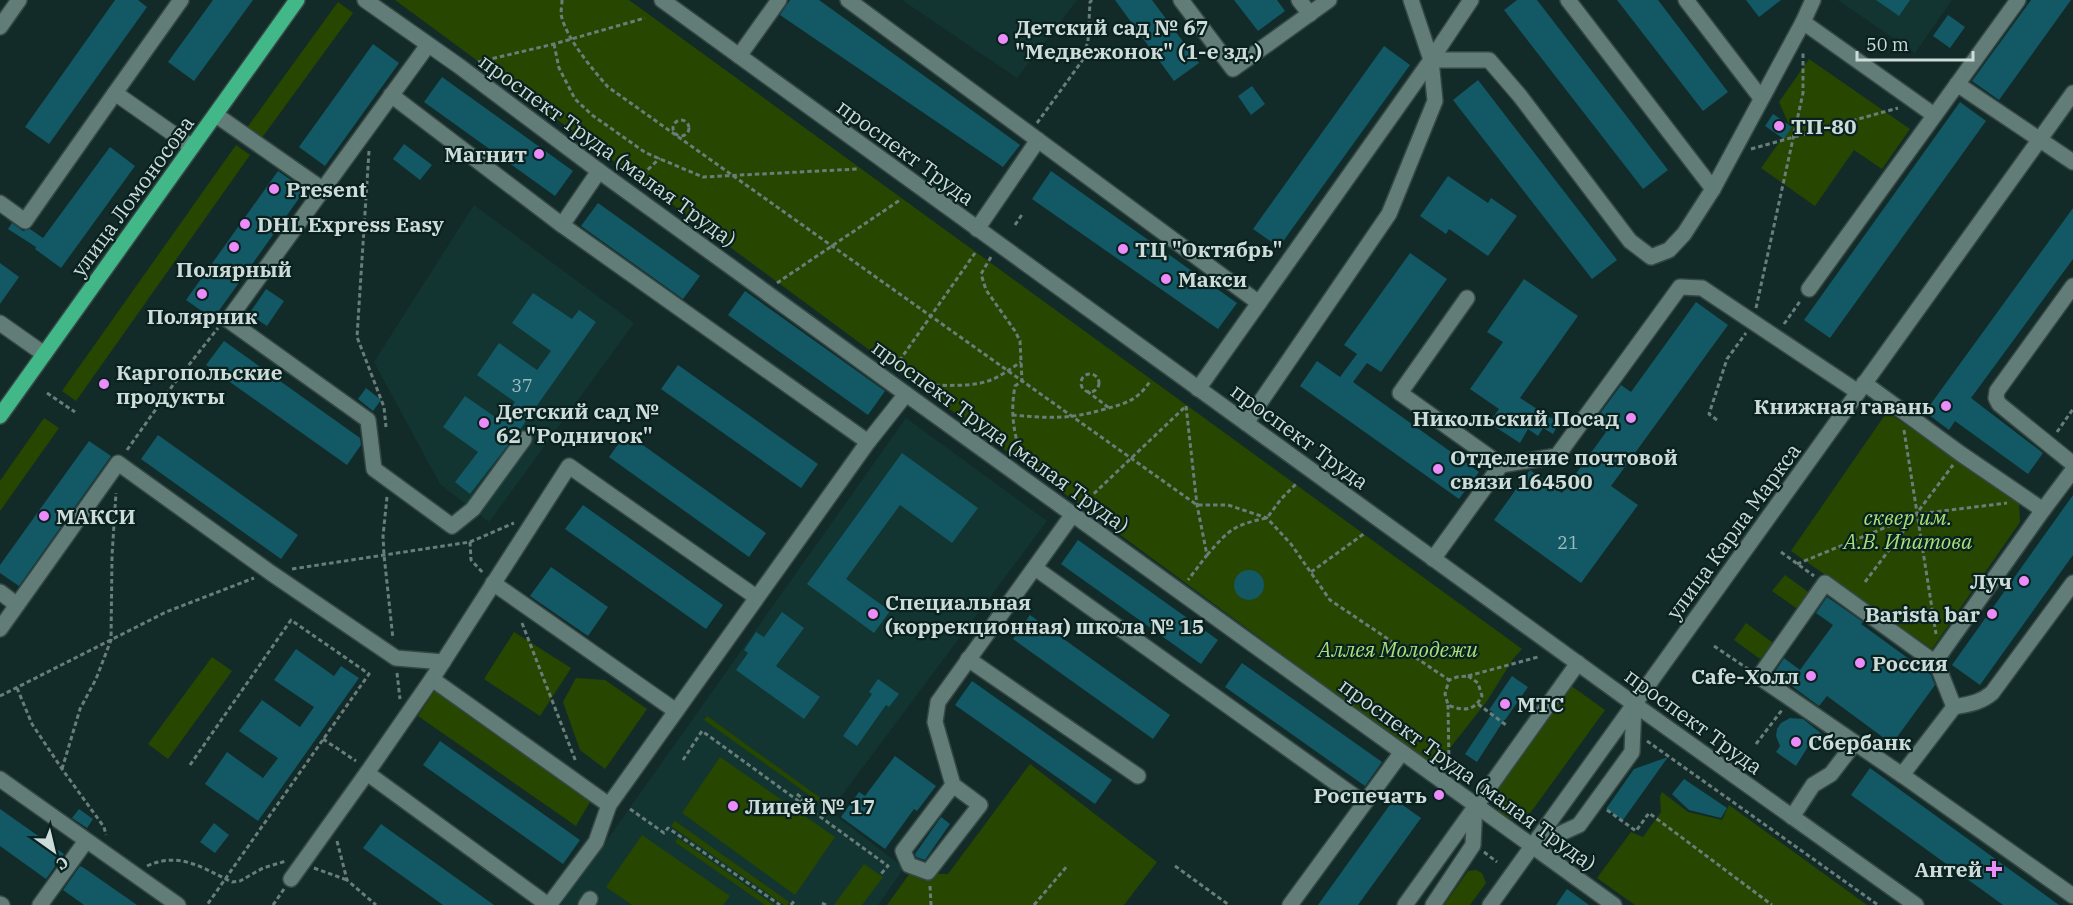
<svg xmlns="http://www.w3.org/2000/svg" width="2073" height="905" viewBox="0 0 2073 905" font-family="'IBM Plex Serif',serif">
<rect width="100%" height="100%" fill="#132b28"/>
<g fill="#123531">
<path d="M902 0H1077L1017 78Z"/>
<path d="M1838 0H1952L1915 53Z"/>
<path d="M474 205 634 323 489 522 440 484 374 362Z"/>
<path d="M906 418 1047 521 830 811 904 868 878 905H561Z"/>
</g>
<g fill="#274600">
<path d="M395 0H629L1522 649 1513 659 1487 701 1435 767Z"/>
<path d="M338 2 353 13 261 139 246 129Z"/>
<path d="M1809 59 1910 129 1882 169 1854 150 1815 206 1761 168 1790 127 1779 102Z"/>
<path d="M236 145 250 155 76 401 62 391Z"/>
<path d="M1887 412 2019 502 2020 522 1932 649 1791 551Z"/>
<path d="M44 418 59 428 0 511V481Z"/>
<path d="M1785 575 1811 594 1799 610 1772 591Z"/>
<path d="M1746 623 1773 643 1760 659 1734 640Z"/>
<path d="M514 632 571 668 540 716 484 679Z"/>
<path d="M212 657 232 671 168 759 148 744Z"/>
<path d="M576 678 605 680 647 709 605 769 580 750 563 702Z"/>
<path d="M1570 685 1605 710 1531 812C1509 826 1493 817 1495 790Z"/>
<path d="M436 689 591 800 576 826 418 716Z"/>
<path d="M707 716 826 802 823 805 704 720Z"/>
<path d="M720 757 835 837 795 895 682 813Z"/>
<path d="M1030 764 1157 862 1124 905H887L910 873 948 874Z"/>
<path d="M1662 792 1688 812 1722 820 1729 805 1867 905H1635L1597 878 1631 832 1643 837 1661 812 1660 796Z"/>
<path d="M675 821 789 902 787 905H784L671 826Z"/>
<path d="M642 835 730 896 723 905H632L606 887Z"/>
<path d="M678 838 774 905H765L675 842Z"/>
<path d="M864 864 883 877 862 905H834Z"/>
<path d="M1476 870 1482 873 1486 883 1470 905H1444L1468 871Z"/>
</g>
<g fill="#125865">
<path d="M115 0H138L147 7 49 144 25 127Z"/>
<path d="M213 0H253L194 81 168 62Z"/>
<path d="M790 0H819L1020 145 1003 167 780 15Z"/>
<path d="M1115 0H1152L1199 63 1174 81Z"/>
<path d="M1234 0H1277L1285 11 1258 31Z"/>
<path d="M1517 0H1537L1668 170 1643 189 1504 10Z"/>
<path d="M1617 0H1658L1728 92 1703 111Z"/>
<path d="M1746 0H1781L1759 17Z"/>
<path d="M1876 0H1910L1899 16Z"/>
<path d="M2031 0H2071L1999 100 1972 81Z"/>
<path d="M1948 15 1965 27 1950 48 1933 36Z"/>
<path d="M373 44 399 63 325 166 299 147Z"/>
<path d="M1384 46 1410 65 1279 247 1253 229Z"/>
<path d="M442 77 573 171 555 196 424 102Z"/>
<path d="M1478 80 1617 260 1592 279 1453 100Z"/>
<path d="M1252 86 1265 104 1251 115 1238 96Z"/>
<path d="M1960 102 1986 121 1830 338 1804 320Z"/>
<path d="M1773 114 1792 127 1784 139 1765 126Z"/>
<path d="M404 144 432 165 420 180 393 159Z"/>
<path d="M110 147 135 166 61 268 35 249 36 247 8 229 12 223 23 231 30 229 43 238Z"/>
<path d="M278 171 305 190 213 319 186 300Z"/>
<path d="M1051 171 1237 303 1218 329 1032 199Z"/>
<path d="M1448 176 1488 203 1491 198 1517 216 1488 256 1449 229 1446 234 1420 216Z"/>
<path d="M598 203 700 276 683 299 581 226Z"/>
<path d="M2073 208V259L1971 398 2043 453 2028 474 1955 421 1949 430 1925 412Z"/>
<path d="M1410 253 1447 279 1381 372 1367 363 1353 382 1479 472 1459 499 1300 386 1317 361 1340 377 1357 354 1344 345Z"/>
<path d="M0 263 19 277 0 304Z"/>
<path d="M1524 279 1578 316 1520 398 1559 423 1553 434 1543 428 1538 436 1528 429 1520 443 1489 423 1499 409 1470 389 1503 342 1487 332Z"/>
<path d="M266 289 284 301 267 326 249 314Z"/>
<path d="M745 291 885 391 868 415 728 315Z"/>
<path d="M533 293 572 319 579 310 596 322 519 431 470 494 455 482 478 452 443 427 465 396 501 421 515 402 477 375 499 343 537 370 551 351 512 323Z"/>
<path d="M1696 302 1728 325 1611 486 1638 505 1581 583 1494 520 1530 470 1562 493 1606 432 1593 423 1621 385 1631 392Z"/>
<path d="M224 341 360 438 361 445 347 465 206 365Z"/>
<path d="M678 365 818 464 801 488 661 389Z"/>
<path d="M366 388 381 400 373 411 358 399Z"/>
<path d="M626 433 766 533 749 557 609 457Z"/>
<path d="M158 435 298 535 281 559 141 459Z"/>
<path d="M89 441 111 456 19 586 0 573V565Z"/>
<path d="M902 453 978 508 952 543 900 505 846 579 890 611 874 633 807 584Z"/>
<path d="M2073 495V555L1980 685 1952 665Z"/>
<path d="M583 505 723 605 706 629 565 529Z"/>
<path d="M1078 540 1218 640 1201 664 1061 564Z"/>
<path d="M551 567 608 607 588 636 530 596Z"/>
<circle cx="1249" cy="585" r="15"/>
<path d="M1827 597 1863 622 1861 624 1931 675 1935 685 1892 744 1827 696 1819 706 1774 673 1784 658 1800 670 1833 625 1816 613Z"/>
<path d="M782 612 804 628 776 666 820 697 804 719 736 670 748 653 744 650 756 632 764 637Z"/>
<path d="M1030 615 1170 715 1153 739 1013 639Z"/>
<path d="M296 649 334 676 341 666 359 678 258 821 205 784 227 752 263 778 278 758 239 731 262 700 300 727 314 707 274 680Z"/>
<path d="M1242 663 1382 762 1365 786 1225 687Z"/>
<path d="M1512 676 1528 687 1505 720H1504L1477 762 1465 754 1493 712 1489 710Z"/>
<path d="M878 679 899 694 889 707 886 705 857 746 843 736 872 694 869 692Z"/>
<path d="M972 681 1112 780 1095 804 955 705Z"/>
<path d="M1790 718 1803 719 1822 734 1813 747 1809 745 1796 766 1776 752 1780 746 1776 736 1777 729 1781 723Z"/>
<path d="M440 741 580 840 563 864 423 765Z"/>
<path d="M895 756 936 786 917 811 914 809 885 849 841 817 859 792 865 796Z"/>
<path d="M1668 757 1623 820 1606 809 1634 769Z"/>
<path d="M1870 768 2059 905H2003L1851 795Z"/>
<path d="M1684 779 1727 808 1721 818 1689 810 1672 794Z"/>
<path d="M1394 799 1421 818 1358 905H1318Z"/>
<path d="M0 809 64 854 46 879 0 846Z"/>
<path d="M79 809 93 819 87 828 72 818Z"/>
<path d="M941 817 950 824 925 860 916 857 915 854Z"/>
<path d="M214 823 229 835 215 853 200 842Z"/>
<path d="M381 824 494 905H443L363 848Z"/>
<path d="M80 866 84 868 137 905H84L63 890Z"/>
<path d="M1567 889 1589 905H1556Z"/>
</g>
<g fill="none" stroke-linecap="round" stroke-linejoin="round">
<defs>
<g id="minor">
<path d="M365 0 459 66 599 171 906 394 1614 905"/>
<path d="M662 0 1634 704 1916 905"/>
<path d="M848 0 1259 303"/>
<path d="M1181 0 1233 69 1329 0"/>
<path d="M1299 0 1310 14"/>
<path d="M1411 0 1431 60"/>
<path d="M1568 0 1713 189"/>
<path d="M1686 0 1761 98"/>
<path d="M1803 22 1813 0"/>
<path d="M0 27 19 0"/>
<path d="M428 45 228 320 368 420 374 469 452 526 473 509 524 439"/>
<path d="M739 56 779 0"/>
<path d="M1431 60H1489L1520 96 1630 241 1651 257 1669 250 1684 234 1713 189 1803 22 1934 115"/>
<path d="M1957 84 2073 162"/>
<path d="M115 93 181 0"/>
<path d="M391 95 562 225 868 442"/>
<path d="M216 115 322 189"/>
<path d="M0 203 25 221 115 93 192 147"/>
<path d="M562 225 599 171"/>
<path d="M977 229 1038 140"/>
<path d="M2073 286 1997 391 1996 398 1999 404 2073 464"/>
<path d="M1809 289 2018 0"/>
<path d="M1467 298 1400 393 1501 465"/>
<path d="M0 323 44 354"/>
<path d="M1864 383 1961 454 2043 510 1939 656 1937 664 1954 707 1902 775 1759 677 1825 583 1937 664"/>
<path d="M1198 389 1431 60"/>
<path d="M1246 423 1389 214 1435 101 1431 60 1471 0"/>
<path d="M2043 510 2073 470"/>
<path d="M1433 559 1501 465 1557 456 1680 287 1702 288 1858 392"/>
<path d="M1035 568 1364 803"/>
<path d="M493 583 676 711"/>
<path d="M0 592 17 605"/>
<path d="M0 629 118 463 271 573 396 658 443 662"/>
<path d="M968 659 1138 776"/>
<path d="M1954 707C1969 704 1980 703 1992 693L2073 583"/>
<path d="M367 773 548 905"/>
<path d="M1902 775 2073 896"/>
<path d="M0 779 178 905"/>
<path d="M953 785 903 851 909 865 928 872 980 805 953 785 935 722 938 702 1073 514"/>
<path d="M609 805 432 679 569 466 756 597"/>
<path d="M1792 817 1813 785 1831 774 1854 744"/>
<path d="M1533 846 1579 825 1632 752 1634 704"/>
<path d="M291 879 369 770 432 679"/>
<path d="M0 904 2 905"/>
<path d="M40 905 86 841"/>
<path d="M549 905 596 842 609 805 868 442 906 394"/>
<path d="M586 905 590 899"/>
<path d="M1290 905 1402 752"/>
<path d="M1405 905 1578 663"/>
<path d="M1433 905 1473 845 1475 804"/>
<path d="M1490 905 2073 93"/>
</g>
<path id="major" d="M0 416 297 0"/>
</defs>
<use href="#minor" stroke="#354745" stroke-width="18"/>
<use href="#major" stroke="#354745" stroke-width="18"/>
<g stroke="#697d7a" stroke-width="3" stroke-dasharray="4.5 3" stroke-linecap="butt">
<path d="M562 0C562 4 561 10 561 14 565 37 593 70 608 87L1197 505H1228L1267 518 1291 544 1330 600 1449 680"/>
<path d="M554 44 559 68 575 99 592 115 646 153 703 177 857 169"/>
<path d="M478 62 554 44 645 18"/>
<circle cx="681" cy="128" r="8"/>
<path d="M1037 123 1082 61 1088 41 1090 2 1092 0"/>
<path d="M1751 149 1898 108"/>
<path d="M369 151 357 337 384 407 386 427"/>
<path d="M637 180 660 158"/>
<path d="M1015 225 1023 213"/>
<path d="M991 257 981 274 986 290 1015 331 1020 341 1022 381 1015 386C1010 414 1014 431 1021 458"/>
<path d="M777 283 900 200"/>
<path d="M1756 308 1803 93V53"/>
<path d="M194 320H214"/>
<path d="M1784 324 1801 300"/>
<path d="M895 367 975 253"/>
<circle cx="1090" cy="383" r="9"/>
<path d="M920 386C942 384 967 388 988 381 1000 377 1010 369 1021 362"/>
<path d="M1087 391 1109 408"/>
<path d="M47 393 75 412"/>
<path d="M1186 406 1197 505 1207 555 1188 580"/>
<path d="M1012 415C1049 418 1068 420 1105 409 1127 403 1138 400 1151 380"/>
<path d="M1717 420 1709 414 1727 359 1746 333"/>
<path d="M1904 430 1936 634"/>
<path d="M2057 432 2073 409"/>
<path d="M127 450 173 385 218 328"/>
<path d="M387 497 383 536 384 555 393 639"/>
<path d="M1083 504 1186 406"/>
<path d="M470 542 471 560 484 574"/>
<path d="M1781 552 1814 576"/>
<path d="M1207 555C1229 530 1233 525 1267 518L1281 499 1297 483"/>
<path d="M1797 564 1918 514 2007 503"/>
<path d="M292 569 470 542 514 523"/>
<path d="M1311 572 1365 533"/>
<path d="M1865 582 1953 465"/>
<path d="M522 623 576 762"/>
<path d="M1714 646 1748 669"/>
<path d="M397 673 400 699"/>
<path d="M1468 676 1478 683 1482 696C1474 712 1462 711 1448 705L1445 694 1449 680 1457 677Z"/>
<path d="M1468 676 1538 657"/>
<path d="M17 688 32 724 62 769 104 827 106 835"/>
<path d="M0 696 166 612 254 578"/>
<path d="M1478 704 1506 725"/>
<path d="M1448 705 1449 763 1469 779"/>
<path d="M323 739 356 761"/>
<path d="M1647 741 1878 905"/>
<path d="M1756 744 1782 710"/>
<path d="M683 760 702 731 888 866 880 875"/>
<path d="M190 765 291 620 369 674 207 905"/>
<path d="M62 769 80 709 96 679 111 640 112 556 116 493"/>
<path d="M797 794 803 799 798 806"/>
<path d="M630 809 664 833 668 828 780 905"/>
<path d="M1607 810 1636 831 1649 813 1772 905"/>
<path d="M337 841 347 880 376 905"/>
<path d="M1484 852 1497 862"/>
<path d="M147 866C180 851 202 868 232 882L240 881 263 868 286 861"/>
<path d="M1175 866 1229 905"/>
<path d="M314 868 347 880"/>
<path d="M930 886 931 905"/>
<path d="M822 903 826 905"/>
<path d="M273 905 284 889"/>
<path d="M791 905 795 900"/>
<path d="M1034 905 1068 865"/>
</g>
<use href="#minor" stroke="#627c78" stroke-width="15"/>
<use href="#major" stroke="#42b788" stroke-width="15"/>
</g>
<g fill="#ec8cfa" stroke="#09211f" stroke-width="2">
<circle cx="1003" cy="39" r="6"/>
<circle cx="1779" cy="126" r="6"/>
<circle cx="539" cy="154" r="6"/>
<circle cx="274" cy="189" r="6"/>
<circle cx="245" cy="224" r="6"/>
<circle cx="234" cy="247" r="6"/>
<circle cx="1123" cy="249" r="6"/>
<circle cx="1166" cy="279" r="6"/>
<circle cx="202" cy="294" r="6"/>
<circle cx="104" cy="384" r="6"/>
<circle cx="1946" cy="406" r="6"/>
<circle cx="1631" cy="418" r="6"/>
<circle cx="484" cy="423" r="6"/>
<circle cx="1438" cy="469" r="6"/>
<circle cx="44" cy="516" r="6"/>
<circle cx="2024" cy="581" r="6"/>
<circle cx="873" cy="614" r="6"/>
<circle cx="1992" cy="614" r="6"/>
<circle cx="1860" cy="663" r="6"/>
<circle cx="1811" cy="676" r="6"/>
<circle cx="1505" cy="704" r="6"/>
<circle cx="1796" cy="742" r="6"/>
<circle cx="1439" cy="795" r="6"/>
<circle cx="733" cy="806" r="6"/>
<path d="M1991 860h6v6h6v6h-6v6h-6v-6h-6v-6h6z"/>
</g>
<g text-anchor="middle" dominant-baseline="central" stroke-width="4.5" stroke-linejoin="round" paint-order="stroke">
<g font-size="18" fill="#9ebabc">
<text x="522" y="385">37</text>
<text x="1568" y="542">21</text>
</g>
<g font-size="21" font-weight="bold" fill="#cddbd9" stroke="#09211f" text-anchor="start">
<text x="1015" y="27">Детский сад № 67<tspan x="1015" dy="24">"Медвежонок" (1-е зд.)</tspan></text>
<text x="1791" y="126">ТП-80</text>
<text x="527" y="154" text-anchor="end">Магнит</text>
<text x="286" y="189">Present</text>
<text x="257" y="224">DHL Express Easy</text>
<text x="1135" y="249">ТЦ "Октябрь"</text>
<text x="234" y="269" text-anchor="middle">Полярный</text>
<text x="1178" y="279">Макси</text>
<text x="202" y="316" text-anchor="middle">Полярник</text>
<text x="116" y="372">Каргопольские<tspan x="116" dy="24">продукты</tspan></text>
<text x="1934" y="406" text-anchor="end">Книжная гавань</text>
<text x="496" y="411">Детский сад №<tspan x="496" dy="24">62 "Родничок"</tspan></text>
<text x="1619" y="418" text-anchor="end">Никольский Посад</text>
<text x="1450" y="457">Отделение почтовой<tspan x="1450" dy="24">связи 164500</tspan></text>
<text x="56" y="516">МАКСИ</text>
<text x="2012" y="581" text-anchor="end">Луч</text>
<text x="885" y="602">Специальная<tspan x="885" dy="24">(коррекционная) школа № 15</tspan></text>
<text x="1980" y="614" text-anchor="end">Barista bar</text>
<text x="1872" y="663">Россия</text>
<text x="1799" y="676" text-anchor="end">Cafe-Холл</text>
<text x="1517" y="704">МТС</text>
<text x="1808" y="742">Сбербанк</text>
<text x="1427" y="795" text-anchor="end">Роспечать</text>
<text x="745" y="806">Лицей № 17</text>
<text x="1982" y="869" text-anchor="end">Антей</text>
</g>
<g font-size="21" fill="#cddbd9" stroke="#09211f">
<text transform="translate(608 150) rotate(36)">проспект Труда (малая Труда)</text>
<text transform="translate(906 152) rotate(36)">проспект Труда</text>
<text transform="translate(132 196) rotate(-54)">улица Ломоносова</text>
<text transform="translate(1001 436) rotate(36)">проспект Труда (малая Труда)</text>
<text transform="translate(1300 436) rotate(36)">проспект Труда</text>
<text transform="translate(1733 531) rotate(-54)">улица Карла Маркса</text>
<text transform="translate(1694 721) rotate(36)">проспект Труда</text>
<text transform="translate(1468 774) rotate(36)">проспект Труда (малая Труда)</text>
</g>
<g font-size="21" font-style="italic" fill="#a9df79" stroke="#09211f">
<text x="1908" y="517">сквер им.<tspan x="1908" dy="24">А.В. Ипатова</tspan></text>
<text x="1398" y="649">Аллея Молодежи</text>
</g>
</g>
<g transform="translate(54 851) rotate(146)" stroke="#09211f" stroke-width="4.5" paint-order="stroke">
<path d="M0-4.5L10 22L0 15L-10 22Z" fill="#cddbd9"/>
<text y="-9" font-size="16" font-weight="bold" text-anchor="middle" fill="#cddbd9">С</text>
</g>
<path d="M1857 51v9h116v-9" fill="none" stroke="#cddbd9" stroke-width="3"/>
<text x="1866" y="51" font-size="18" fill="#cddbd9" stroke="#09211f" stroke-width="4.5" paint-order="stroke">50 m</text>
</svg>
